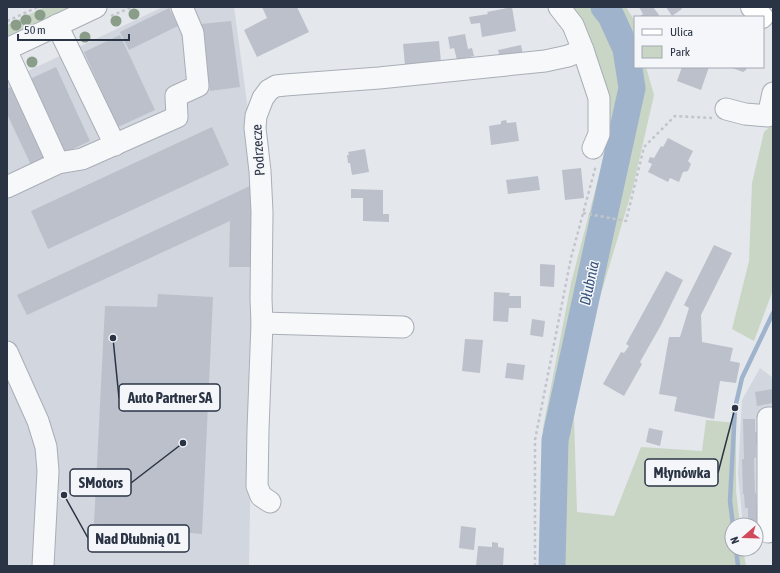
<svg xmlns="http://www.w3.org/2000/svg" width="780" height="573" viewBox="0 0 780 573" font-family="'Asap Condensed',sans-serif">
<rect width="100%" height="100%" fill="#e4e7ec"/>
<g fill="#d2d6de">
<path d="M163 7H234L256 169 249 566H7V81Z"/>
<path d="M760 368 773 378V539L756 540V525H743L738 474 742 400Z"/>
</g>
<g fill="#c9d6c5">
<path d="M45 7H70L7 36V25Z"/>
<path d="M568 7H626L633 18 635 26V67H646L654 95 633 187 582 357 574 417 577 512 614 516 641 447 702 451 706 420 736 423V491L740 525H732V549H743L746 566H541L543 428 571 283 608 141 610 105 579 20Z"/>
<path d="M773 124V290L754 341 732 329 749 261 752 183 764 132Z"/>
</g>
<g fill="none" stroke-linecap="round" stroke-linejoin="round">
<g stroke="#9fb4cc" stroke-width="4.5">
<path d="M733 525 730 501 735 408 742 378 773 313"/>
<path d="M736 549 738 566"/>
</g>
<path stroke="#9fb4cc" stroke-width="27" d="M552 566 555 440 632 88 626 49 611 16 604 7"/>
</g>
<g fill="#bbc0ca">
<path d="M262 7H297L309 32 257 57 244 30 267 18Z"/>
<path d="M512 7 516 31 482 37 480 23 471 24 469 17 488 14 487 12Z"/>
<path d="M639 7H653L659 15 657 17H641L640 16 643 14Z"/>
<path d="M666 7H681L682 9 672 16Z"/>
<path d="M169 8 178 26 129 50 120 32Z"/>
<path d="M231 21 240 87 210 91 201 24Z"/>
<path d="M465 34 468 49 472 48 474 56 457 60 454 48 450 49 448 37Z"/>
<path d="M120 35 155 110 118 127 84 52Z"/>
<path d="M439 41 441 62 405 65 403 44Z"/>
<path d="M521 45 523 55 501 61 498 50Z"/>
<path d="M56 67 90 141 64 153 30 79Z"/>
<path d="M682 67H709L701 90 677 81Z"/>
<path d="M730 67H747L746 70 743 72Z"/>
<path d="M11 87 45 161 32 167 7 114V89Z"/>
<path d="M506 120 507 123 516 122 519 141 491 145 489 126 501 124V121Z"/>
<path d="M212 127 229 165 48 249 31 211Z"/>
<path d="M668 138 693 151 688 161 691 164 688 171 683 172 679 182 670 178 668 182 648 172 652 164 648 162 650 157 654 158 661 146 663 147Z"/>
<path d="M365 149 369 172 352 175 350 163H348L347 155H349L348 152Z"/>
<path d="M581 168 584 198 565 200 562 170Z"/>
<path d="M538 176 540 190 508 194 506 180Z"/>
<path d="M252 185V267H229L230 221 27 315 17 295Z"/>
<path d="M351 189 383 190V214H389V222L363 221V198H351Z"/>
<path d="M714 245 732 253 701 315 702 342 733 348 730 361 740 363 736 383 720 381 714 419 674 411 677 397 659 394 669 337H680L689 308 684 305Z"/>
<path d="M540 264 555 265 554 287 540 286Z"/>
<path d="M666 271 683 280 661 325 640 362 642 364 624 396 603 384 621 352 624 353 629 346 626 344Z"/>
<path d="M494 292 510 293 509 296H521V308H509L508 322 493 321Z"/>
<path d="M158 294 213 297 202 534 94 524 105 306 157 307Z"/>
<path d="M532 319 545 321 543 337 530 335Z"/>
<path d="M465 339 483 340 480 373 462 371Z"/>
<path d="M507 363 525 365 523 380 505 378Z"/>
<path d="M773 389V403L757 406 755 392Z"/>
<path d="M743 419H755V432H759V445H756V458H754L755 493H756L757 507H759L761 535H756V525H748V508H745L744 494H743L742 459H744Z"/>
<path d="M649 428 663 431 660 446 646 442Z"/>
<path d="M461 526 476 528 474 550 459 548Z"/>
<path d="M492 542 498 543V547L504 548 503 566H476L478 546 492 547Z"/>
</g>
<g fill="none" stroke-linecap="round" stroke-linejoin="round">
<defs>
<g id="minor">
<path d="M559 7 573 25 583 50 599 98V134L593 148"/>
<path d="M57 25 115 145"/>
<path d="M7 49 96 7"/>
<path d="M7 52 58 163"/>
<path d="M726 109 745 114 768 116 773 93"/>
<path d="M7 187 58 163 82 159 177 117 176 96 198 86 193 33 182 7"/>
<path d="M262 323 403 327"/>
<path d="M7 352 38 421 46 447 48 471 43 566"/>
<path d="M270 502 261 496 257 486 258 430 262 323 261 299 262 212 260 171 255 128 256 116 263 98 269 90 276 86 285 85 379 78 545 61 568 56 583 50"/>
<path d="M768 532V418H773"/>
</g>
<path id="major" d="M752 7 762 17"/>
</defs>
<use href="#minor" stroke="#a9aeb7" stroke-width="23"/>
<use href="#major" stroke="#a3abb8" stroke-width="24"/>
<g stroke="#c2c5cb" stroke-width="2.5" stroke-dasharray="3 3" stroke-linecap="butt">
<path d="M111 16 132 7"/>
<path d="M7 21 38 7"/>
<path d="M583 213 626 221 644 147 675 116 712 118"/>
<path d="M535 566V440L571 258 596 165"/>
</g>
<use href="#minor" stroke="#f7f8fa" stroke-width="21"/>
<use href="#major" stroke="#fff" stroke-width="22"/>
</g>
<g fill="#899d89">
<circle cx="134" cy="14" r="5.5"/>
<circle cx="40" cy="15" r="5.5"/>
<circle cx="26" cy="20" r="5.5"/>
<circle cx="116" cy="21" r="5.5"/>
<circle cx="16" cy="25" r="5.5"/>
<circle cx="85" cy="37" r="5.5"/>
<circle cx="32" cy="62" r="5.5"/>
</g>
<g text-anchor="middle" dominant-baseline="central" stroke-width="3" stroke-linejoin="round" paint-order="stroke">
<g font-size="14" fill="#2b3445" stroke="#f4f6f9">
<text transform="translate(258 150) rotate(-94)">Podrzecze</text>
</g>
<g font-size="15" font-style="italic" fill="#34527a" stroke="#f4f6f9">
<text transform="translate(589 283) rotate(-78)">Dłubnia</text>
</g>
</g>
<path fill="none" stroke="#2b3445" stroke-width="1.5" d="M113 338L119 398M735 408L718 473M183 443L131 483M64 495L88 538"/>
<g fill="#2b3445" stroke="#f4f6f9" stroke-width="1.5">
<circle cx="113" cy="338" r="4"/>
<circle cx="735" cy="408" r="4"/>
<circle cx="183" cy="443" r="4"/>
<circle cx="64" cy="495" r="4"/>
</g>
<g fill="#f4f6f9" stroke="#2b3445" stroke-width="1.5">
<rect x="119" y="384" width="101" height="27" rx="4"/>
<rect x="645" y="459" width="73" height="27" rx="4"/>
<rect x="70" y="469" width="61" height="27" rx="4"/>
<rect x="88" y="525" width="101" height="27" rx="4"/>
</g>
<g font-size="15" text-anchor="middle" font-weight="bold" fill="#2b3445">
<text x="170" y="403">Auto Partner SA</text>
<text x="682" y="478">Młynówka</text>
<text x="101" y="488">SMotors</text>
<text x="138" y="544">Nad Dłubnią 01</text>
</g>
<rect width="780" height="573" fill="none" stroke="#2b3445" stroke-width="16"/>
<rect x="634" y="16" width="130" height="52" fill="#f4f6f9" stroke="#a4a8b1"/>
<rect x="642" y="29" width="20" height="6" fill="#ffffff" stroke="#a4a8b1"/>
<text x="670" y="36" font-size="12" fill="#2b3445">Ulica</text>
<rect x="642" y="46" width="20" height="12" fill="#c9d6c5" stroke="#a4a8b1"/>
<text x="670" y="56" font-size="12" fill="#2b3445">Park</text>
<g transform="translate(744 537) rotate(250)"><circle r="19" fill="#f4f6f9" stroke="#a4a8b1"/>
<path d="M0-3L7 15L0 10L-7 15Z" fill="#d1495b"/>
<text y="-6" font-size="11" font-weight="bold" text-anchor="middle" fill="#2b3445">N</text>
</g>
<path d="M18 34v6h111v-6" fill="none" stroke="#2b3445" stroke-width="2"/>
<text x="24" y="34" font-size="12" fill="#2b3445" stroke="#f4f6f9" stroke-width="3" paint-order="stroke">50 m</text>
</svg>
